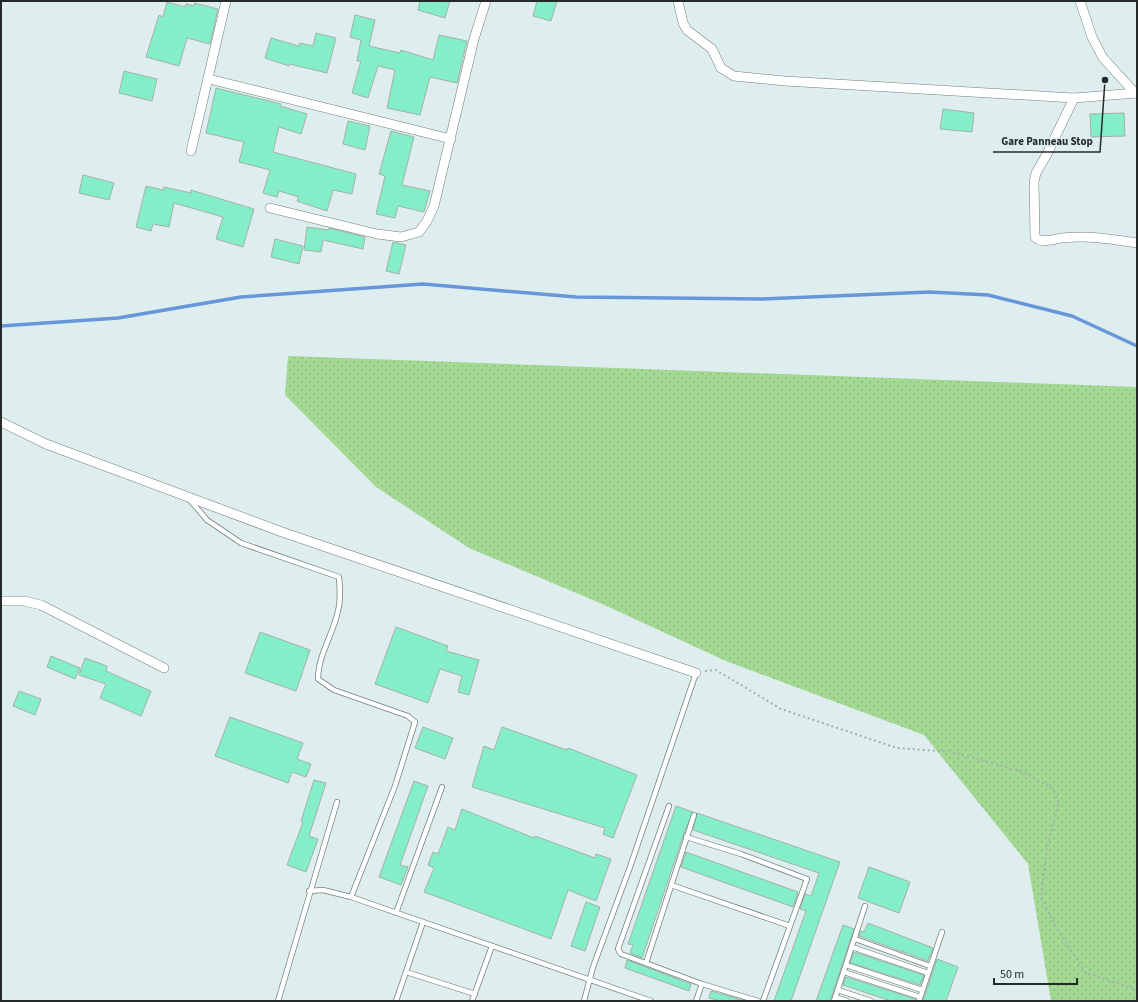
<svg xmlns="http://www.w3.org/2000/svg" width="1138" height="1002" viewBox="0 0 1138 1002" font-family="'Source Sans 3',sans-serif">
<defs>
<pattern id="grass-dots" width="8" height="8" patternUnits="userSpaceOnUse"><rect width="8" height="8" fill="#a4d993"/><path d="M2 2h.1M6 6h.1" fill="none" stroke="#8dba7f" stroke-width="1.8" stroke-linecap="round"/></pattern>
</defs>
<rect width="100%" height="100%" fill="#deeeee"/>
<path fill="url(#grass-dots)" d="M288 356 1137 387V1001H1051L1028 864 924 735 726 661 600 603 469 548 376 487 285 395Z"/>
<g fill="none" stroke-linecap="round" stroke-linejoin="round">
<path stroke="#6796db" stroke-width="3.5" d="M1 326 118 318 241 297 423 284 576 297 761 299 930 292 988 295 1072 316 1137 346"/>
</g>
<g fill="#83eec7" stroke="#a4b1ab">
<path d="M420 1H450L445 18 418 10Z"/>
<path d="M537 1H557L551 21 533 16Z"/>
<path d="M167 2 185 7 186 4 194 6V3L218 9 210 44 187 38 179 66 146 57 159 15 163 17Z"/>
<path d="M355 15 375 20 369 46 400 53 401 50 433 60 439 35 467 41 457 83 430 77 420 115 387 108 395 70 378 66 368 98 352 93 361 61H357L361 40 350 37Z"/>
<path d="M316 33 336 38 327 73 289 64V66L265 58 271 38 299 46 300 43 313 46Z"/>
<path d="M124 71 157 79 152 101 119 93Z"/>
<path d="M216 88 281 104 280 106 307 114 301 134 279 127 273 152 356 174 352 194 333 190 327 211 297 201 299 197 279 191 277 197 263 193 270 170 239 162 244 142 206 133Z"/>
<path d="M943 109 974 113 972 132 940 129Z"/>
<path d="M1124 113 1125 136 1091 137 1090 114Z"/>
<path d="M348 121 370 126 365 150 343 144Z"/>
<path d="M391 131 414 137 402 185 430 191 424 212 398 206 395 218 376 214 385 176 379 174Z"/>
<path d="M83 175 114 183 109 200 79 193Z"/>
<path d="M146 186 163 190 164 187 191 193V190L254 209 243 247 216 239 223 217 174 203 169 227 153 224 151 231 136 227Z"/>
<path d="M307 227 328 230 329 228 365 237 363 249 323 240 321 252 304 250Z"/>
<path d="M275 239 303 246 299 264 271 257Z"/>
<path d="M393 242 406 245 399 274 386 271Z"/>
<path d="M396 627 448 646 446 651 479 660 469 695 458 692 462 676 440 669 428 703 375 684Z"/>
<path d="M260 632 310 650 296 691 245 673Z"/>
<path d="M51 656 80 668 75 679 47 667Z"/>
<path d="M85 658 107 666 106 671 151 691 141 716 100 698 106 684 79 675Z"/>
<path d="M19 691 41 699 35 715 13 706Z"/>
<path d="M230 717 303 743 297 759 311 764 306 777 292 772 288 783 215 756Z"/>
<path d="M423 727 453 738 445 759 415 748Z"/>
<path d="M502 727 567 750 568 748 637 775 613 838 603 834 605 828 472 787 484 746 494 750Z"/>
<path d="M314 780 326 783 309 836 318 839 306 872 287 865 303 822 301 821Z"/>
<path d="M414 781 428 786 400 865 408 867 401 885 379 877Z"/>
<path d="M676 806 693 812 683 836 642 958 630 953 633 945 628 944Z"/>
<path d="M462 809 534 838 535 836 595 858 596 854 611 859 596 901 568 890 551 939 424 892 434 868 428 865 433 852 438 854 448 827 455 830Z"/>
<path d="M697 813 840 862 791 1001H774L806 911 800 909 805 894 811 896 819 873 693 830Z"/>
<path d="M686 852 798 892 793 907 681 867Z"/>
<path d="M869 867 910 882 899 913 858 898Z"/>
<path d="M586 902 600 907 585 951 571 946Z"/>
<path d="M868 923 933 948 928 961 859 936 861 931 864 932Z"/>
<path d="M843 925 854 929 830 1001H816Z"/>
<path d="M854 952 924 975 920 985 850 963Z"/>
<path d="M937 959 958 967 946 1001H923Z"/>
<path d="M627 960 691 984 689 991 625 968Z"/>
<path d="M846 977 916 999 915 1001H891L843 985Z"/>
<path d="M711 991 745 1001H720L709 998Z"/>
</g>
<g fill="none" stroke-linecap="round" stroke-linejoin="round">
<defs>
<g id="service">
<path d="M190 500 207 520 241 543 339 577C340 589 341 600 338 611 333 635 318 655 318 679L334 690 408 716 415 722 395 786 351 897"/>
<path d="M669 806 618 949 621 954 702 984"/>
<path d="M686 837 741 854 807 879 763 1001"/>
<path d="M671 885 790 926"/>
<path d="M309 891 323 890 351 897 651 1001"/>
<path d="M396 913 442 787"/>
<path d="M855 939 930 966"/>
<path d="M852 947 928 973"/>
<path d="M646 963 694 815"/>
<path d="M846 965 922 990"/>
<path d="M406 972 475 994"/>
<path d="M844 972 920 997"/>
<path d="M838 990 871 1001"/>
<path d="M835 997 847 1001"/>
<path d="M278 1001 337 802"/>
<path d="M396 1001 423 922"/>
<path d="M472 1001 492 946"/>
<path d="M584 1001 593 967 630 867 696 673"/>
<path d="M696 1001 702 984 758 1001"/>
<path d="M834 1001 865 906"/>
<path d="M919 1001 942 932"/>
</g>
<g id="minor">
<path d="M678 1 683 23 687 30 712 49 721 68 734 76 785 81 1074 98 1137 93"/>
<path d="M1080 1 1092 37 1103 58 1135 93"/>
<path d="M209 79 451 139"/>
<path d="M1074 98 1047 154 1036 173 1034 182 1035 237C1041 244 1054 239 1062 238 1088 235 1111 239 1137 243"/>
<path d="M191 151 226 1"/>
<path d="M270 208 377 234 401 237 419 232 427 221 434 206 474 39 486 1"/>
<path d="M1 422 46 444 282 532 696 673"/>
<path d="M1 601H24L41 605 164 668"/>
</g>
</defs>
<use href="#service" stroke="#707f7f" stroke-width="6"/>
<use href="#minor" stroke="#707f7f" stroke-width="10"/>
<path stroke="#a2afaf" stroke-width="2" stroke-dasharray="2 3" stroke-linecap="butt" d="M705 671 716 670 781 709 897 748 953 752 1023 772 1053 789 1059 803 1047 847 1041 898 1059 932 1086 973 1137 990"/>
<use href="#service" stroke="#fff" stroke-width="4.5"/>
<use href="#minor" stroke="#fff" stroke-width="9"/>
</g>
<path fill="none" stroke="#242a2a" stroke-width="1.5" d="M1105 80L1100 152H993"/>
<circle fill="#242a2a" stroke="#deeeee" stroke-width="1.5" cx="1105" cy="80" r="4"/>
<g font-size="11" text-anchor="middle" font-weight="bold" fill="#242a2a" stroke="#deeeee" stroke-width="3.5" stroke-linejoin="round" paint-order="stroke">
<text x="1047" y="145">Gare Panneau Stop</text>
</g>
<rect width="1138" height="1002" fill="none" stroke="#242a2a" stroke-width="4"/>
<path d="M994 978v6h83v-6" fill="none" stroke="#242a2a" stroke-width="2"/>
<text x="1000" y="978" font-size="12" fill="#242a2a" stroke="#deeeee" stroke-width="3" paint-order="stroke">50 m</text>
</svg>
